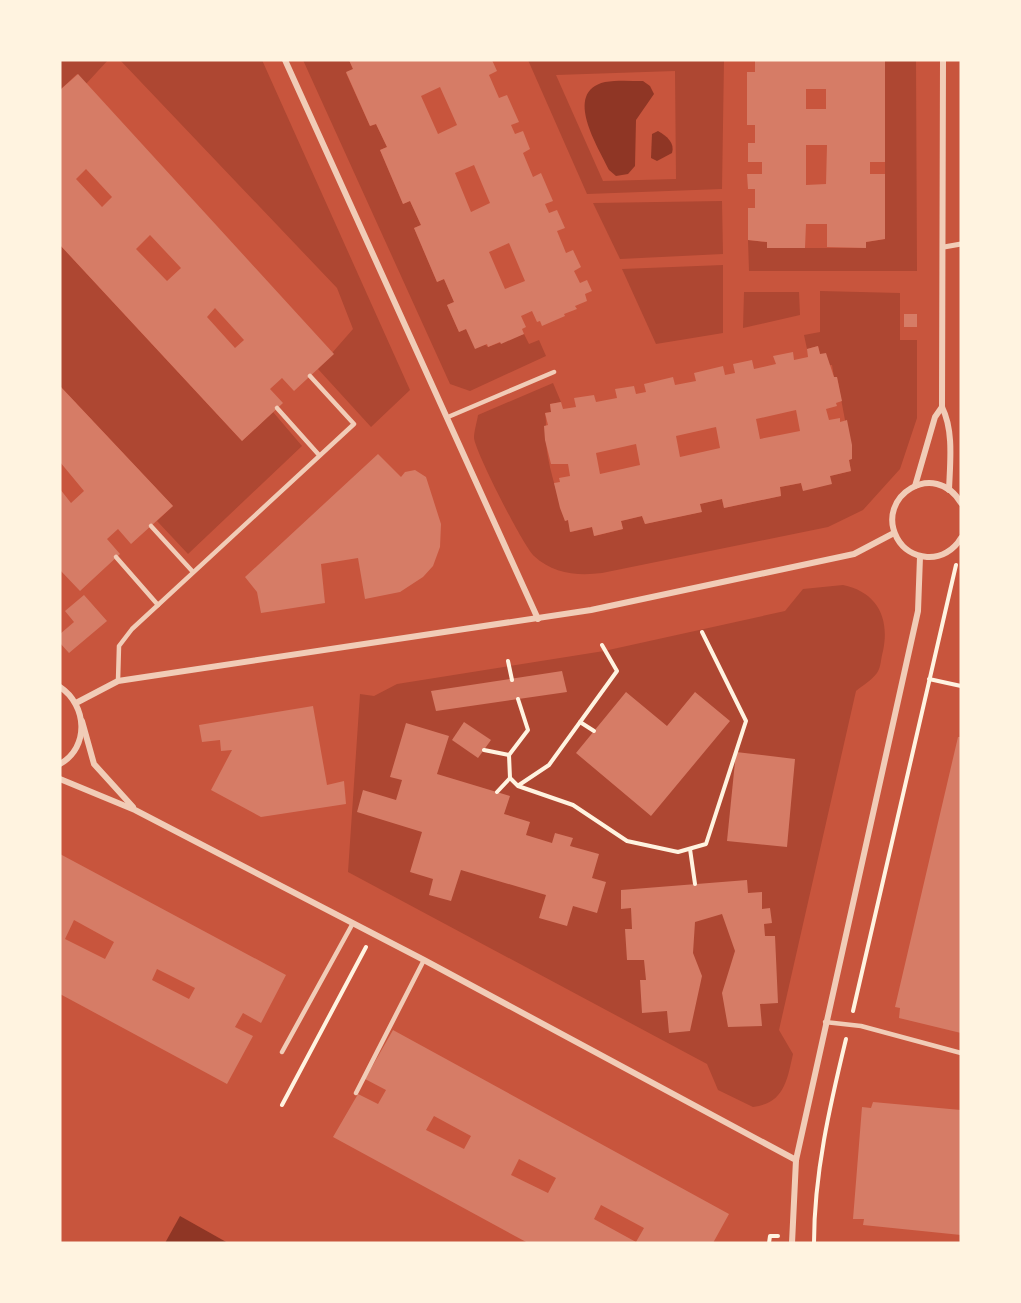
<svg xmlns="http://www.w3.org/2000/svg" width="1021" height="1303" viewBox="0 0 1021 1303" font-family="Quicksand,sans-serif">
<rect width="100%" height="100%" fill="#c8553d"/>
<g fill="#ae4732" fill-rule="evenodd">
<path d="M60 60H108L86 84 77 74 60 90Z"/>
<path d="M120 60H262L410 390 371 427 318 369 353 329 337 288Z"/>
<path d="M303 60H349L353 69 346 73 370 126 376 124 387 147 380 150 403 204 410 201 421 225 414 228 437 282 444 279 454 302 447 305 459 332 466 329 488 347 524 334 529 344 539 340 546 356 470 391 450 384Z"/>
<path d="M528 60H724L722 189 587 194ZM675 71 676 179 603 181 556 75Z"/>
<path d="M885 60H916L917 271H749L748 240 767 242 768 248H865L866 242 885 239Z"/>
<path d="M722 201 723 254 620 259 593 203Z"/>
<path d="M60 245 242 441 273 412 302 446 188 554 157 521 173 506 60 386Z"/>
<path d="M723 265V333L656 344 622 269Z"/>
<path d="M820 291 900 293V340H917V418L900 469 863 510 828 527 602 573C578 576 553 574 534 556 523 546 475 451 474 438 474 431 477 422 478 415L553 383 561 402 550 404 551 412 545 413C547 424 545 432 546 442 548 469 559 497 565 521L568 520 571 532 592 527 595 536 623 529 621 521 642 516 645 524 701 512 700 504 722 499 724 508 781 496 780 487 801 483 803 490 830 476 851 471 849 460 852 458 837 377H834L832 365H829L820 354 818 346 807 349 804 335 820 332Z"/>
<path d="M744 292H799L800 315 743 328Z"/>
<path d="M843 585C877 592 890 618 883 651 881 657 881 668 877 673 872 680 862 686 856 691L779 1030 793 1054C787 1081 784 1103 753 1107L718 1090 707 1064 348 872 360 694 374 696 397 684 604 651 785 611 803 589Z"/>
</g>
<g fill="#8f3625">
<path d="M643 81 650 86 654 94 636 120 635 166 628 174 616 176 609 170C599 148 562 92 605 82 617 80 630 81 643 81Z"/>
<path d="M658 131C667 136 675 143 672 153L657 161 651 158 652 134Z"/>
<path d="M180 1216 228 1243H165Z"/>
</g>
<g fill="#d67c66" fill-rule="evenodd">
<path d="M349 60H492L497 71 489 75 499 98 507 95 519 122 511 125 515 134 523 131 530 149 523 153 533 177 541 173 553 201 545 204 549 213 557 210 565 228 557 231 566 253 573 250 581 267 574 271 580 283 587 280 592 291 585 294 587 301 575 306 577 309 564 314 565 316 542 326 540 321 537 322 532 311 521 316 526 327 522 329 524 334 501 344 500 342 488 347 487 344 475 349 466 329 459 332 447 305 454 302 444 279 437 282 414 228 421 225 410 201 403 204 380 150 387 147 376 124 370 126 346 72 353 69ZM440 87 457 125 438 134 421 96ZM474 165 490 203 471 212 455 173ZM509 243 525 281 505 289 489 252Z"/>
<path d="M755 60H885V162H870V174H885V239L866 242V248L827 247V224H806L805 248H767V242L748 240V208H755V189H748L747 174H762V162H748V143H755V125H747V72H755ZM806 89H826V109H806ZM806 145H827L826 184 806 185Z"/>
<path d="M78 74 334 354 294 391 282 378 270 389 283 403 242 441 60 245V90ZM86 169 112 197 102 207 76 179ZM150 235 181 268 167 281 136 249ZM215 308 244 340 235 348 207 317Z"/>
<rect x="904" y="314" width="13" height="13"/>
<path d="M818 346 820 354 826 353 834 377H837L842 401 836 403 837 406 826 409 829 420 840 418V422L847 420 852 445V459L849 460 851 471 830 476 832 484 803 491 801 483 780 487 781 496 724 508 722 499 700 504 702 512 645 524 642 516 621 521 623 529 594 536 592 527 570 532 568 520 565 521 560 508 554 483 560 482 559 478 570 476 568 464H551L545 440 544 426 548 425 545 413 551 412 550 404 561 402 563 409 576 407 574 398 594 395 596 402 617 398 615 389 634 386 636 394 646 392 644 384 673 377 675 385 696 381 694 373 723 366 725 375 735 373 733 364 752 360 754 369 776 364 773 356 793 352 794 360 808 357 807 349ZM796 410 800 431 760 439 756 419ZM716 427 720 448 680 457 676 436ZM636 444 640 465 600 474 596 453Z"/>
<path d="M60 386 173 506 131 544 118 529 107 539 120 554 80 591 60 570V489L71 503 84 491 60 462Z"/>
<path d="M378 454 401 477 405 472 415 470 426 477 441 524 440 547 433 566 423 577 400 592 365 599 358 558 321 564 325 603 261 613 257 592 245 577Z"/>
<path d="M84 595 107 621 69 653 60 643V634L74 622 65 611Z"/>
<path d="M562 671 567 692 436 711 431 691Z"/>
<path d="M626 692 667 726 695 692 730 721 651 816 576 753Z"/>
<path d="M313 706 327 785 344 781 346 804 261 817 211 790 232 750 221 751 220 740 202 742 199 725Z"/>
<path d="M464 722 491 740 478 758 452 740Z"/>
<path d="M406 723 449 736 437 774 510 796 504 814 530 822 526 835 552 843 555 833 573 838 570 846 599 854 592 878 606 882 597 913 573 906 567 926 539 918 546 895 461 870 451 901 429 895 433 879 410 872 422 832 357 812 363 790 396 800 402 780 390 777Z"/>
<path d="M958 737H961V1033L899 1018 900 1008 895 1007Z"/>
<path d="M736 752 795 759 787 847 727 841Z"/>
<path d="M60 854 286 975 261 1023 243 1013 235 1027 253 1036 227 1084 60 994ZM74 920 114 942 105 959 65 939ZM157 969 195 988 189 999 152 980Z"/>
<path d="M747 880 748 893 762 892V909L770 908 772 923 764 924 765 936H775L778 1003 760 1004 762 1026 728 1027 722 993 735 951 722 914 695 922 693 953 702 976 690 1031 669 1033 667 1011 642 1013 640 980H646L644 960H627L625 929H632L631 908 621 909V890Z"/>
<path d="M393 1030 729 1214 713 1243H528L333 1137 358 1094 378 1104 386 1090 365 1079ZM434 1116 471 1136 464 1149 426 1130ZM519 1159 556 1178 548 1193 511 1175ZM601 1205 644 1228 636 1242 594 1219Z"/>
<path d="M873 1102 961 1110V1235L863 1225 864 1219H853L862 1107 871 1108Z"/>
</g>
<g fill="none" stroke-linecap="round" stroke-linejoin="round">
<g stroke="#fff3e0" stroke-width="4">
<path d="M508 661 512 680"/>
<path d="M929 679 961 686"/>
<path d="M518 699 528 730 509 755 510 778 518 786 573 805 627 841 678 852 706 844 746 721 702 632"/>
<path d="M580 722 594 731"/>
<path d="M484 750 509 755"/>
<path d="M519 785 549 765 617 671 602 645"/>
<path d="M497 792 510 778"/>
<path d="M690 849 695 884"/>
<path d="M853 1011 956 565"/>
<path d="M282 1105 366 947"/>
<path d="M769 1243 770 1236H778"/>
<path d="M814 1243C814 1174 830 1105 846 1039"/>
</g>
<g stroke="#f1ccb7" stroke-width="4.5">
<path d="M277 408 319 455"/>
<path d="M448 417 554 372"/>
<path d="M151 526 193 572"/>
<path d="M116 557 158 605"/>
<path d="M118 681 119 646 132 629 354 424 310 376"/>
<path d="M825 1022 861 1026 961 1053"/>
<path d="M282 1052 353 923"/>
<path d="M356 1093 424 960"/>
</g>
<path stroke="#f1ccb7" stroke-width="5" d="M944 247 961 244"/>
<g stroke="#f1ccb7" stroke-width="6">
<path d="M285 60 538 619"/>
<path d="M943 60 942 407C954 431 950 463 949 490"/>
<path d="M915 486 935 417 942 407"/>
<path d="M961 503C935 459 875 496 897 538 903 549 914 556 927 557 941 558 954 550 961 538"/>
<path d="M60 687C87 705 90 747 60 764"/>
<path d="M76 703 118 681 591 610 854 554 894 533"/>
<path d="M82 721 94 764 133 807"/>
<path d="M60 779 135 810 424 960 796 1160"/>
<path d="M792 1243 796 1160 918 611 920 557"/>
</g>
</g>
<rect width="1021" height="1303" fill="none" stroke="#fff3e0" stroke-width="123"/>
</svg>
